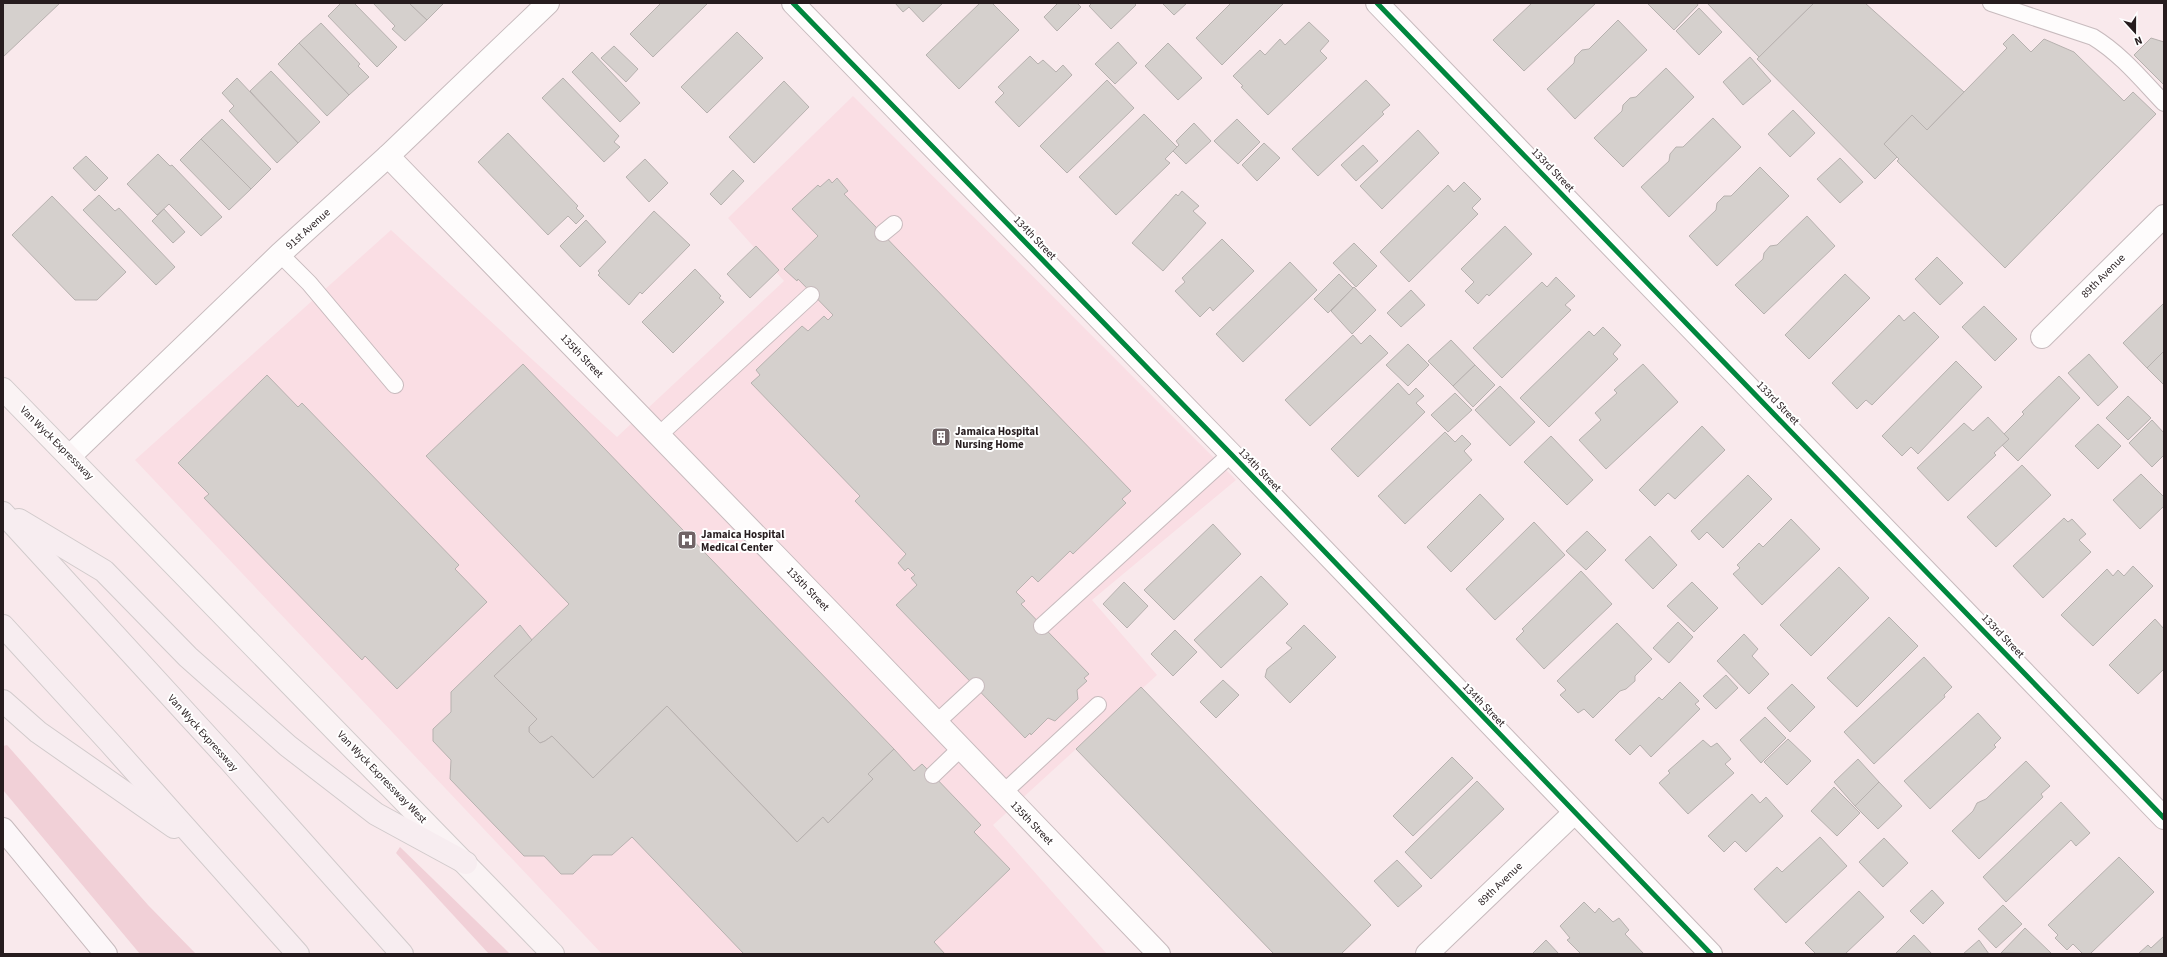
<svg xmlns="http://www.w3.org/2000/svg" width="2167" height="957" viewBox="0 0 2167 957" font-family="'Source Sans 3',sans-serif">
<rect width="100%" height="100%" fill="#f9e9ec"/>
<path fill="#fadee4" d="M853 96 1236 480 1092 600 1157 675 993 825 1107 954H602L135 460 391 230 617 437 784 281 728 218Z"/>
<g fill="#f1d0d7">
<path d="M7 745 148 905 196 954H140L3 790V746Z"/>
<path d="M400 847 505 949 510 954H489L396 853Z"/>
</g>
<g fill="#d5d0cd" stroke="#b7b1af">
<path d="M3 3H60L3 57Z"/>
<path d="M341 3H354L397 47 377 67 328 16Z"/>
<path d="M373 3H409L427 20 405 41 392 29 395 26Z"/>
<path d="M409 3H444L427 20Z"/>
<path d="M661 3H708L653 57 630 34Z"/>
<path d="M895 3H943L923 22 909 7 903 12Z"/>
<path d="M980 3H992L1019 30 959 89 926 55Z"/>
<path d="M1058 3H1077L1081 7 1057 31 1044 17Z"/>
<path d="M1092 3H1134L1136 5 1111 29 1089 6Z"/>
<path d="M1162 3H1187L1174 15Z"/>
<path d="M1231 3H1284L1222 65 1196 38Z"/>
<path d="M1532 3H1596L1524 71 1493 40Z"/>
<path d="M1647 3H1697L1698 5 1674 30Z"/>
<path d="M1707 3H1814L1759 57Z"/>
<path d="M1814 3H1865L1964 92 1927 130 1912 115 1884 144 1897 157 1875 179 1757 59Z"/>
<path d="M1699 8 1722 32 1699 55 1676 31Z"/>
<path d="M1618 20 1647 50 1575 119 1547 89 1574 63 1575 57 1582 50 1589 49Z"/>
<path d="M1309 22 1329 41 1320 51 1327 58 1268 115 1241 87 1243 86 1233 76 1260 50 1265 55 1280 39 1285 45Z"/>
<path d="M321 23 360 64 358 66 369 77 349 95 299 43Z"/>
<path d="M737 32 763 58 707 113 681 87Z"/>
<path d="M2013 34 2031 52 2044 39 2074 52 2124 101 2133 92 2156 114 2005 268 1897 161 1899 159 1884 144 1912 115 1927 130 2007 48 2003 44Z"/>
<path d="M2151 38 2164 42V85L2134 55Z"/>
<path d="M1118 42 1137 63 1115 84 1095 64Z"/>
<path d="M299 43 349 95 327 116 278 64Z"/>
<path d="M1168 43 1202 78 1178 100 1145 66Z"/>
<path d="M614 46 638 69 626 82 601 58Z"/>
<path d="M592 52 640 103 620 122 572 72Z"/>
<path d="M1030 56 1038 64 1043 60 1056 72 1063 65 1072 75 1019 127 995 102 1004 93 998 87Z"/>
<path d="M1750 57 1771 81 1743 105 1723 82Z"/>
<path d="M1666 68 1694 97 1623 167 1594 138 1622 111 1623 105 1630 98 1636 97Z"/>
<path d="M271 71 320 122 298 143 250 91Z"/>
<path d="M237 78 298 143 277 163 229 111 234 106 222 93Z"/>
<path d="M563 78 619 136 614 142 620 147 604 162 542 98Z"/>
<path d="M1107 80 1134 108 1067 173 1040 146Z"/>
<path d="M1366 80 1390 105 1382 112 1384 114 1318 176 1292 149Z"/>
<path d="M784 81 809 107 754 163 729 137Z"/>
<path d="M1793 110 1815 133 1790 157 1768 134Z"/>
<path d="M1144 114 1177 147 1165 159 1170 163 1116 215 1079 177Z"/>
<path d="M1713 118 1741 147 1669 217 1641 187 1669 161 1670 154 1676 147H1683Z"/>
<path d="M222 119 271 169 251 189 201 139Z"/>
<path d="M1237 119 1260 142 1238 164 1214 141Z"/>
<path d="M1194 123 1211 141 1186 164 1173 151 1179 145 1176 141Z"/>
<path d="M1418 130 1439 153 1382 209 1360 186Z"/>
<path d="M508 133 578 206 576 208 584 216 576 224 568 216 548 235 478 162Z"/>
<path d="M201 139 251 189 229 210 180 160Z"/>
<path d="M1264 143 1280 158 1257 181 1242 165Z"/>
<path d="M1363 145 1378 161 1356 181 1341 165Z"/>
<path d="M158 154 170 166 172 165 222 217 201 236 169 204 157 215 127 184Z"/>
<path d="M86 156 108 178 95 191 73 168Z"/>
<path d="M1840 158 1863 182 1840 203 1817 179Z"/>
<path d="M645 159 668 183 649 202 626 177Z"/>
<path d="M1760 167 1789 196 1717 266 1689 236 1716 210 1717 203 1724 196H1731Z"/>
<path d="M733 170 744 181 721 205 710 194Z"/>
<path d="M837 178 848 191 844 194 1131 491 1122 499 1126 503 1073 554 1070 551 1038 582 1032 576 1016 592 1025 601 1021 604 1089 674 1084 678 1087 681 1077 690 1078 699 1055 721 1048 718 1031 735 1030 733 1025 738 896 605 917 585 911 578 915 575 908 568 905 571 898 563 906 554 855 501 860 496 751 383 760 375 756 370 802 326 808 331 824 316 828 320 833 315 798 279 797 281 784 269 818 236 792 209 818 185 820 187 829 179 832 183Z"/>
<path d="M1464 182 1481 199 1472 208 1478 214 1409 282 1380 252 1448 185 1454 192Z"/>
<path d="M1182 191 1199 206 1193 211 1206 223 1163 271 1132 243 1176 194 1178 196Z"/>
<path d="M99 195 115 211 119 208 175 267 156 285 83 210Z"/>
<path d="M52 196 126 272 97 300H75L12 235Z"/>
<path d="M164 209 185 232 173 243 152 221Z"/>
<path d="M654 211 690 245 642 294 640 292 629 305 598 275 600 273 598 271Z"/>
<path d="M1807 216 1835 246 1764 314 1735 285 1763 259 1764 253 1770 246 1777 245Z"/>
<path d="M586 220 606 242 580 267 560 246Z"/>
<path d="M1505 226 1532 254 1489 296 1487 294 1478 304 1465 291 1474 282 1461 269Z"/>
<path d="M1222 239 1254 271 1213 311 1210 307 1200 317 1175 291 1185 282 1182 278Z"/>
<path d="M1354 243 1377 266 1356 287 1333 263Z"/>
<path d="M756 246 779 270 750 298 727 274Z"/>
<path d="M1937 257 1963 283 1940 305 1915 279Z"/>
<path d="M1290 262 1317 290 1243 362 1216 334Z"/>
<path d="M695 269 721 296 719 298 724 302 673 353 642 322Z"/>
<path d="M1339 274 1353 288 1328 313 1314 299Z"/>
<path d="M1845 274 1870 298 1809 359 1785 335Z"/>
<path d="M1556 277 1575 296 1565 305 1571 310 1502 378 1473 348 1542 282 1547 287Z"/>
<path d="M1354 287 1376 310 1352 334 1331 311Z"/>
<path d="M1411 290 1425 305 1401 327 1387 313Z"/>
<path d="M2164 303V351L2147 368 2123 343Z"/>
<path d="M1984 306 2017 339 1995 361 1962 327Z"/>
<path d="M1914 312 1939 337 1872 405 1866 400 1857 409 1832 383 1899 315 1904 321Z"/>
<path d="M1603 327 1621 345 1613 354 1618 359 1549 427 1520 398 1589 331 1594 336Z"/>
<path d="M1353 335 1361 344 1370 335 1388 353 1310 426 1285 400Z"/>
<path d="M1451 340 1475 365 1453 386 1428 361Z"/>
<path d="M1408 344 1429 365 1408 386 1386 365Z"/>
<path d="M2164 351V385L2147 368Z"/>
<path d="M2089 354 2118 387 2098 406 2068 373Z"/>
<path d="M1956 361 1982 387 1918 454 1911 447 1902 456 1882 436Z"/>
<path d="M523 364 894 749 868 774 873 779 828 823 823 817 797 842 667 706 593 778 552 736 545 741 540 743 529 732V727L537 719 494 676 569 604 426 456Z"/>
<path d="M1643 364 1678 402 1606 469 1579 440 1601 420 1595 413 1617 393 1614 390Z"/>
<path d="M1475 365 1495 385 1473 407 1453 386Z"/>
<path d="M267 375 298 407 302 403 459 565 455 569 487 602 397 689 365 656 362 660 204 498 209 494 178 463Z"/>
<path d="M2059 376 2080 398 2018 461 2002 445 2009 439 2004 434 2024 414 2022 412Z"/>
<path d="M1398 383 1409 395 1416 388 1424 396 1416 403 1425 412 1358 477 1331 449Z"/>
<path d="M1500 386 1535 422 1510 446 1475 410Z"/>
<path d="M1455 393 1472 410 1448 432 1431 415Z"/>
<path d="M2128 396 2151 418 2128 440 2106 418Z"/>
<path d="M1988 417 2009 439 1994 453 1996 455 1948 501 1917 468 1964 423 1973 431Z"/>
<path d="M2152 420 2164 433V455L2152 467 2129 443Z"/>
<path d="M2098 424 2121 446 2098 469 2075 446Z"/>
<path d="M1702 426 1725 450 1675 499 1668 493 1655 506 1639 490Z"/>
<path d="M1445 432 1455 442 1462 435 1471 444 1464 451 1472 460 1405 524 1378 496Z"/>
<path d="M1551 436 1593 480 1567 505 1524 462Z"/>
<path d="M2022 465 2051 495 1996 547 1967 517Z"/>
<path d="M2141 474 2164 497V506L2140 529 2113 500Z"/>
<path d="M1748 475 1772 499 1723 548 1707 532 1699 540 1691 531Z"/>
<path d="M1480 494 1504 519 1451 572 1427 547Z"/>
<path d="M2064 518 2068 522 2072 519 2086 534 2079 540 2091 552 2043 598 2013 566Z"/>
<path d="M1791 519 1820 549 1762 605 1733 574 1740 568 1737 565 1759 543 1763 547Z"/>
<path d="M1534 522 1565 555 1495 620 1466 589Z"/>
<path d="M1213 524 1241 554 1174 620 1144 590Z"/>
<path d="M1587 531 1606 550 1586 570 1566 551Z"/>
<path d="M1650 536 1677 565 1653 589 1625 560Z"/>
<path d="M2133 566 2153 586 2093 646 2061 615 2107 569 2113 576 2118 570 2124 576Z"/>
<path d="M1839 567 1869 598 1811 656 1780 625Z"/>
<path d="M1581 571 1612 604 1544 669 1516 639 1524 631 1522 629Z"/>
<path d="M1261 576 1288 604 1221 668 1194 640Z"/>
<path d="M1124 582 1148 606 1127 628 1103 604Z"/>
<path d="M1692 582 1718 608 1694 632 1667 606Z"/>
<path d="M1889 617 1918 646 1857 707 1827 678Z"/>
<path d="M2155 619 2164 629V669L2138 694 2109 665Z"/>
<path d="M1678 622 1693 637 1669 663 1653 648Z"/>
<path d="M1617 623 1652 659 1635 676V681L1626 689 1620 691 1593 718 1584 709 1578 713 1560 695 1566 690 1557 681Z"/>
<path d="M520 625 532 640 494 676 537 719 529 727V732L540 743 545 741 552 736 593 778 667 706 797 842 823 817 828 823 873 779 868 774 894 749 914 771 922 764 933 775 981 825 974 832 1010 869 934 942 945 954H744L632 837 612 855H593L573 874H561L544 856H524L450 779 451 760 433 741V729L451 712V692Z"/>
<path d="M1304 625 1336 657 1290 703 1265 677 1267 669 1292 648 1286 643Z"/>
<path d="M1175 630 1197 652 1173 676 1151 654Z"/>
<path d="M1744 634 1758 649 1752 656 1769 674 1749 694 1717 661Z"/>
<path d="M1924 657 1952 687 1944 695 1945 697 1874 764 1844 732Z"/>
<path d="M1726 675 1738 688 1716 709 1703 696Z"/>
<path d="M1223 680 1239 695 1216 718 1200 702Z"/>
<path d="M1680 682 1699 701 1695 704 1700 709 1651 757 1640 745 1630 755 1615 740 1659 697 1662 700Z"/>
<path d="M1792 684 1815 707 1790 732 1767 708Z"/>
<path d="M1141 687 1371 925 1341 954H1274L1076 749Z"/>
<path d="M1978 713 2001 738 1994 745 1996 747 1930 809 1904 781Z"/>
<path d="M1765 717 1786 738 1761 763 1740 740Z"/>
<path d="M1788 739 1811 761 1787 785 1764 762Z"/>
<path d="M1703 740 1711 747 1717 743 1731 759 1725 764 1734 773 1688 814 1659 783 1670 773 1668 771Z"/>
<path d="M1452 757 1473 778 1413 836 1393 816Z"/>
<path d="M1858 759 1879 782 1855 806 1834 782Z"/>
<path d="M2026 761 2050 786 2041 794 2043 797 1979 859 1952 831 1973 811 1977 803 1986 799Z"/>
<path d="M1477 781 1504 809 1431 879 1405 852Z"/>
<path d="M1879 782 1902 806 1878 829 1855 806Z"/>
<path d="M1834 787 1860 813 1837 836 1811 811Z"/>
<path d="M1752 794 1760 803 1766 797 1783 816 1746 852 1735 841 1724 852 1708 836Z"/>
<path d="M2061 802 2090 833 2076 846 2071 840 2006 902 1983 877Z"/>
<path d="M1820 837 1847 866 1786 923 1754 889 1777 867 1782 872Z"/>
<path d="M1884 838 1908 863 1883 887 1859 862Z"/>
<path d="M2119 857 2154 892 2090 954H2083L2073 944 2067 950 2055 938 2058 935 2048 925Z"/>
<path d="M1397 860 1422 886 1398 907 1374 881Z"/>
<path d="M1932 890 1944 903 1923 924 1910 911Z"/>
<path d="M1859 891 1884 917 1845 954H1816L1805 943Z"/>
<path d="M1584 902 1595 913 1599 908 1613 922 1619 918 1629 930 1625 934 1644 954H1581L1567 940 1570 938 1560 926Z"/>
<path d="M2003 905 2022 924 1996 948 1978 929Z"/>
<path d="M2025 928 2051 953 2050 954 2001 953Z"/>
<path d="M1914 935 1932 954H1895Z"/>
<path d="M2164 936V954H2138L2148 945 2151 948Z"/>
<path d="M1546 940 1559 954H1532Z"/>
<path d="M1979 940 1989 954H1963Z"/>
</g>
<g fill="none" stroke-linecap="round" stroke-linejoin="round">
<defs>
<g id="service">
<path d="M1991 3 2093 37C2121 54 2142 80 2164 103"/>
<path d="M883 233 894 224"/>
<path d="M280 254 309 283 395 385"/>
<path d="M659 435 811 295"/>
<path d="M1042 626 1231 454"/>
<path d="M936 723 976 686"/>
<path d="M933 775 960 749"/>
<path d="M1003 793 1098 705"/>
</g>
<g id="minor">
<path d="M793 3 1231 454 1711 954"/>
<path d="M1377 3 2164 818"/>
<path d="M388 156 837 619 1159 954"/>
<path d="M2042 337 2164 216"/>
<path d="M70 456 280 254 388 156 548 3"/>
<path d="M1427 954 1574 813"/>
</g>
<path id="secondary" d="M3 829 106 954"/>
<path id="primary" d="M3 389 553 954"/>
<g id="motorway">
<path d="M3 513 230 761 402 954"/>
<path d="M19 520 104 571 188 657 288 746 376 814 466 863"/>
<path d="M3 626 110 743 298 954"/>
<path d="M3 701 38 732 174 827"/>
</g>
</defs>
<use href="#service" stroke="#c7babd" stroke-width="18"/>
<use href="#minor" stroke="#c7babd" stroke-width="24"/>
<use href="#secondary" stroke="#c7babd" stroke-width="24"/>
<use href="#primary" stroke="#d1cacb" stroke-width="24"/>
<use href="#motorway" stroke="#d1cacb" stroke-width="24"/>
<use href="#service" stroke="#fefcfc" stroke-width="16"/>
<use href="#minor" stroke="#fefcfc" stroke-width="22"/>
<use href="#secondary" stroke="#fcf7f9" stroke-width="22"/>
<use href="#primary" stroke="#faf3f4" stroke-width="22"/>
<use href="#motorway" stroke="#f7edf0" stroke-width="22"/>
<defs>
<g id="cycleway">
<path d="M793 3 1231 454 1711 954"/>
<path d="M1377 3 2164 818"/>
</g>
</defs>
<use href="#cycleway" stroke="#fff" stroke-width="8"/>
<use href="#cycleway" stroke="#00873e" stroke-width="5"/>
</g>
<defs>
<symbol id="building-square" viewBox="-11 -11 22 22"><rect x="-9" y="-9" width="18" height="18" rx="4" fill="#706466" stroke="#fff"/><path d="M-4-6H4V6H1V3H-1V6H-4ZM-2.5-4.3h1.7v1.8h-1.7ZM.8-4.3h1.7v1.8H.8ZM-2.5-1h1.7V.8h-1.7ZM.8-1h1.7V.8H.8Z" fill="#fff"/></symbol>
<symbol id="hospital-square" viewBox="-11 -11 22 22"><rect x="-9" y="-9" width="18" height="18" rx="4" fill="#706466" stroke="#fff"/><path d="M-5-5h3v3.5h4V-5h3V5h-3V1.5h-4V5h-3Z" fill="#fff"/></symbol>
</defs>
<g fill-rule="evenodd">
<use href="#building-square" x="930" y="426" width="22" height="22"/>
<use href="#hospital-square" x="676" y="529" width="22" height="22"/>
</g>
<g text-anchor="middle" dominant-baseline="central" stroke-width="4" stroke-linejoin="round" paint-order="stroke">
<g font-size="11" fill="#261c1e" stroke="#fff">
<text transform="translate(1553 170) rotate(46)">133rd Street</text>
<text transform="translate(308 229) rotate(-42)">91st Avenue</text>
<text transform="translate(1035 238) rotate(46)">134th Street</text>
<text transform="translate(2103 276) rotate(-45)">89th Avenue</text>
<text transform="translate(582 356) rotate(46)">135th Street</text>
<text transform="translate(1778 403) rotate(46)">133rd Street</text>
<text transform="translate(57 443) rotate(45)">Van Wyck Expressway</text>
<text transform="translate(1260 470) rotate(46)">134th Street</text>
<text transform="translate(808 589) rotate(46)">135th Street</text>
<text transform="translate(2003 636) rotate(46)">133rd Street</text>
<text transform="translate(1484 705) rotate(46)">134th Street</text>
<text transform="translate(203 733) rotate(48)">Van Wyck Expressway</text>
<text transform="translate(382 777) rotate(46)">Van Wyck Expressway West</text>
<text transform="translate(1032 823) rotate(46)">135th Street</text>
<text transform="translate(1500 884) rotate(-44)">89th Avenue</text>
</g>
<g font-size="11" font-weight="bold" fill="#261c1e" stroke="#fff" text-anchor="start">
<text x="955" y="431">Jamaica Hospital<tspan x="955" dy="13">Nursing Home</tspan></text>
<text x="701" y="534">Jamaica Hospital<tspan x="701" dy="13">Medical Center</tspan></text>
</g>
</g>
<rect width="2167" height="957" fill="none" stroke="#261c1e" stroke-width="8"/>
<g transform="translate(2135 32) rotate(159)" stroke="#ffffff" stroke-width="3" paint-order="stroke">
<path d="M0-3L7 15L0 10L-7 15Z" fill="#261c1e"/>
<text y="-6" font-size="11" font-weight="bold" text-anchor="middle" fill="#261c1e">N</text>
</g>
</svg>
